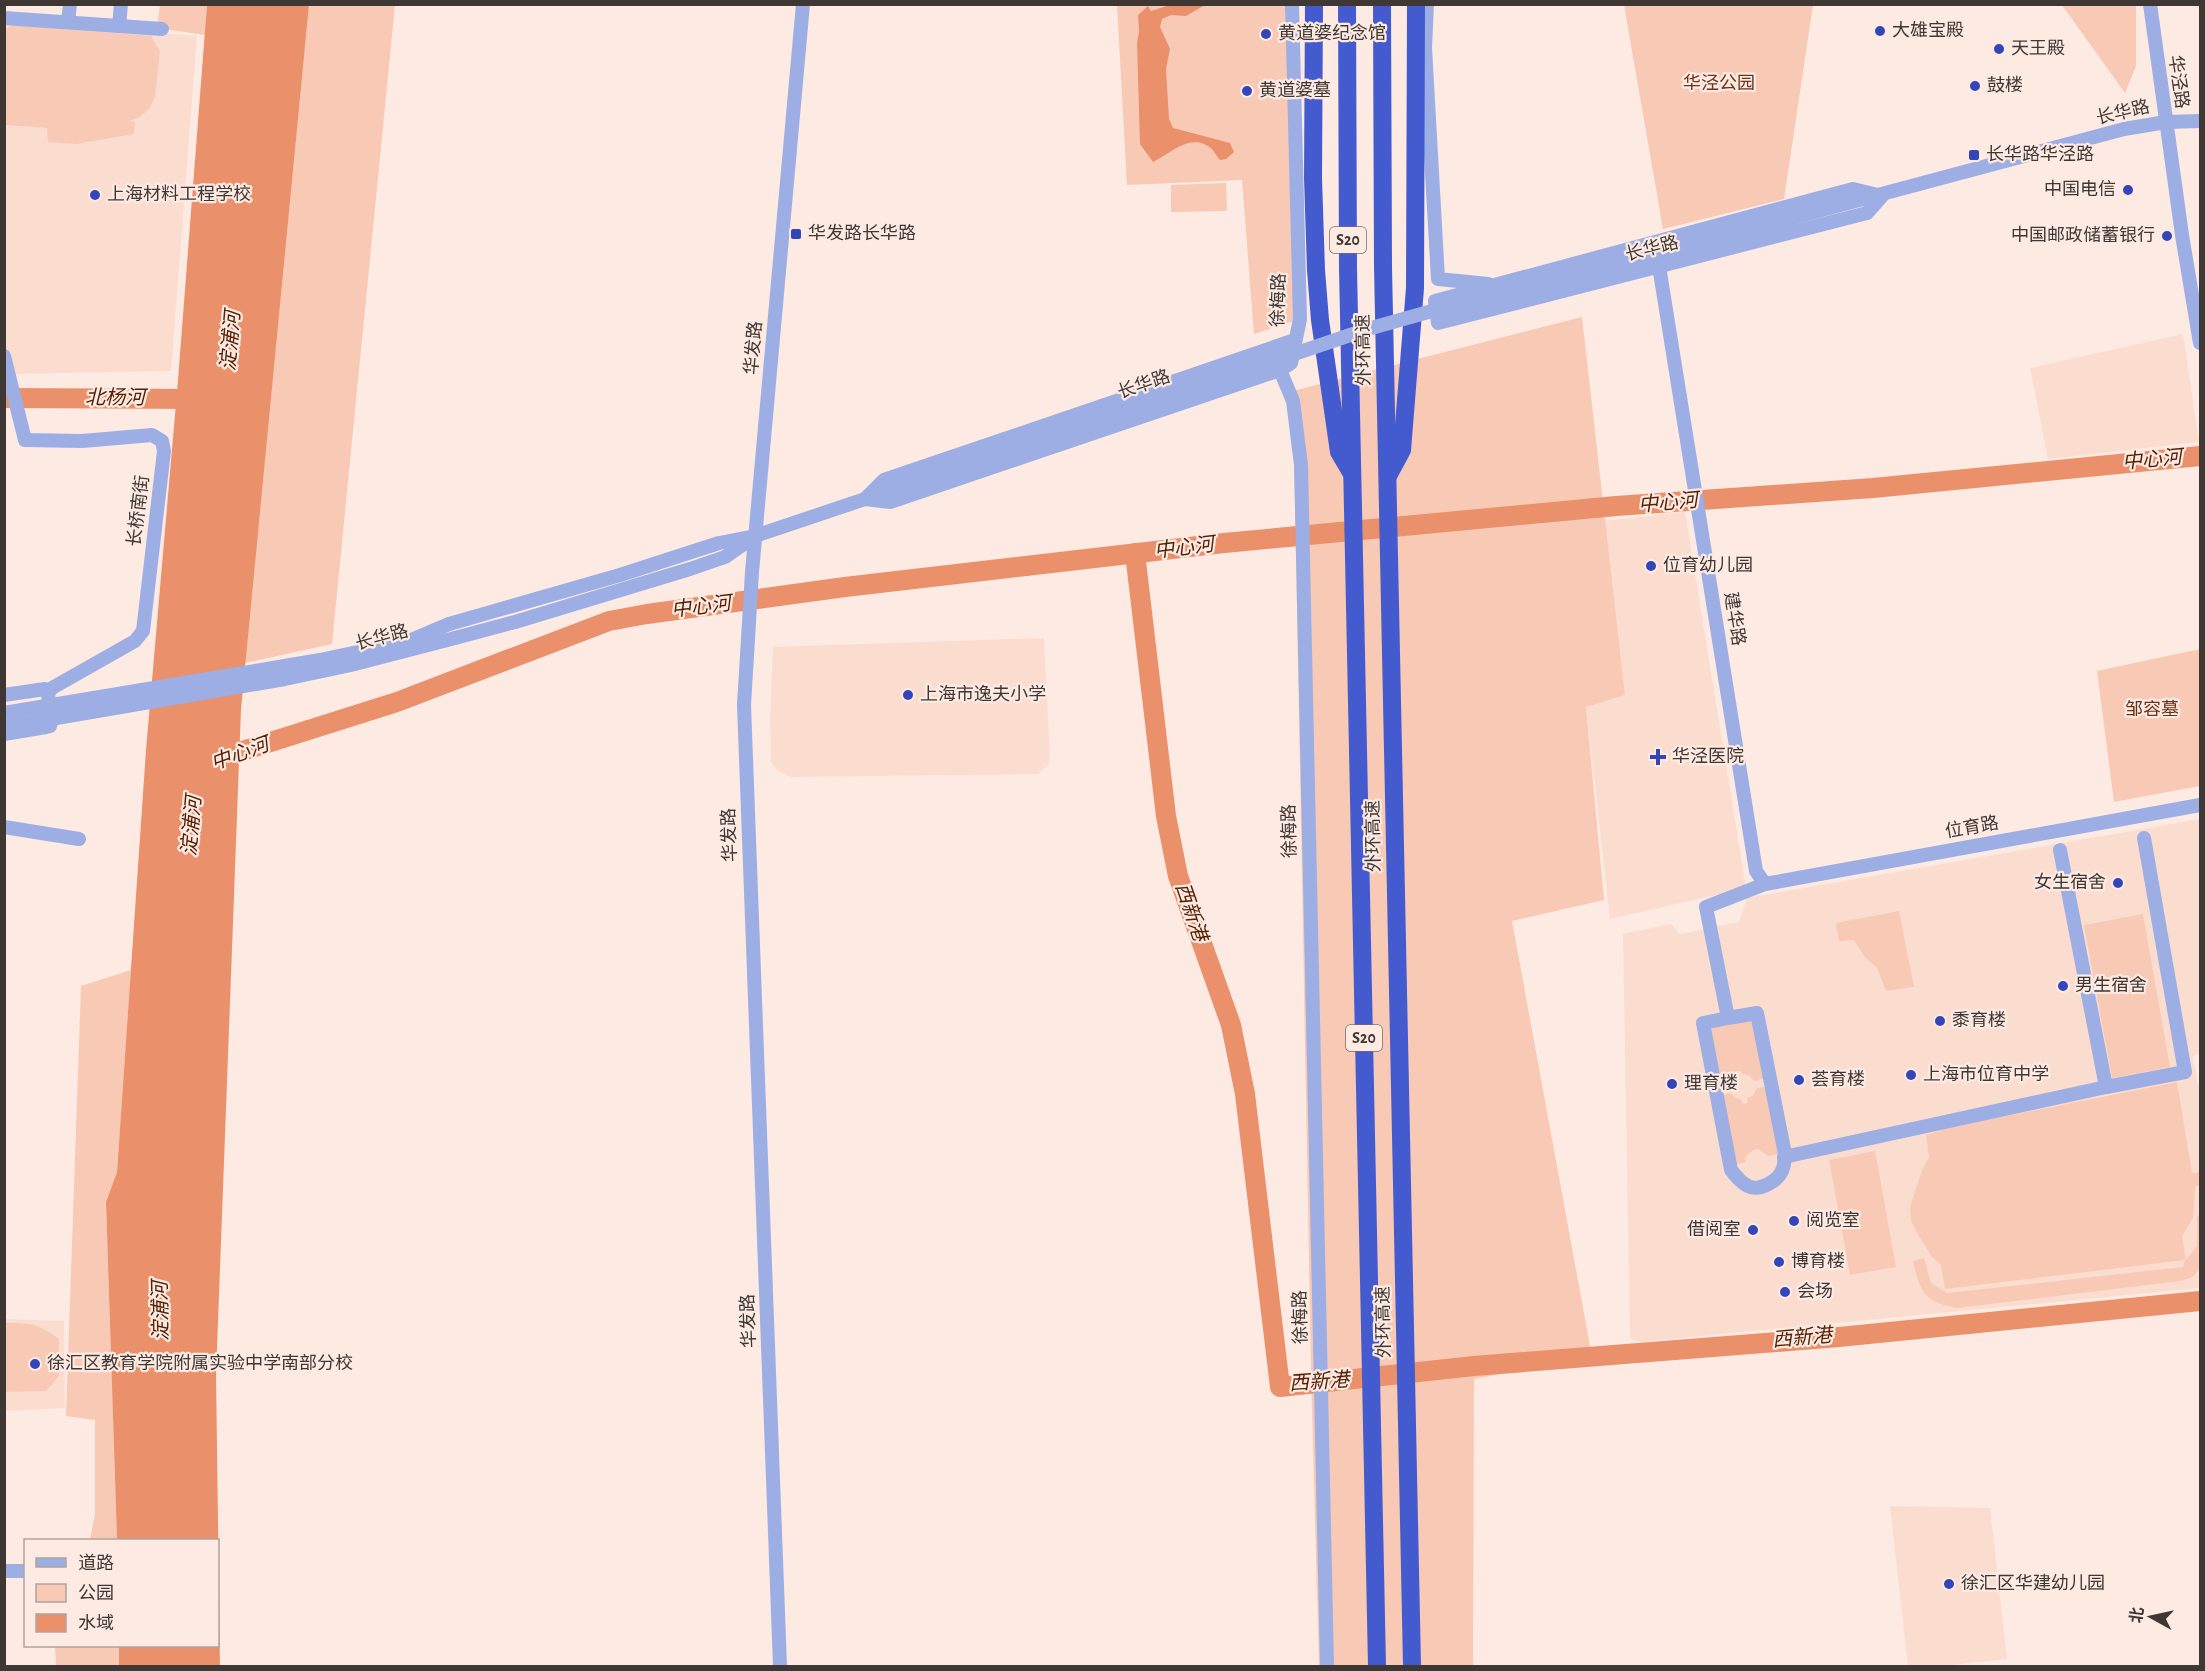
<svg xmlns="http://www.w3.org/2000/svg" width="2205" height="1671" viewBox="0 0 2205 1671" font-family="'Alegreya Sans','Noto Sans SC',sans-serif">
<rect width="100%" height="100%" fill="#fceae3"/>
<g fill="#fbddd0">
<path d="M4 20 197 36 171 371 10 374 4 353Z"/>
<path d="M2183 334 2199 442 2048 459 2030 368Z"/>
<path d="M1685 512 1746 888 1610 919 1586 707 1625 695 1604 521Z"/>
<path d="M1044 638 1050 758 1048 765 1038 774 791 777 777 770 771 762 770 720 773 647Z"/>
<path d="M2200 819V1054L2193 1056 2200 1095V1288L1638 1342 1630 1338 1623 934 1671 924 1680 934 1739 922 1747 898Z"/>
<path d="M4 1319 64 1321 65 1408 5 1411Z"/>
<path d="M1890 1506 1990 1508 2007 1659 1942 1666H1908Z"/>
</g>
<g fill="#f8c9b5">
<path d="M160 5H207L205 35 157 28Z"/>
<path d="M309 5H395L332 644 245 663Z"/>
<path d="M1117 5H1292L1300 319 1254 334 1242 180 1127 185Z"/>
<path d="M1624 5H1813L1784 199 1663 229Z"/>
<path d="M2062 5H2136V66L2125 93Z"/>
<path d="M13 25 151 36 160 51 155 97 149 109 138 118 128 121 135 122 134 134 76 144 48 142 47 128 5 125V29Z"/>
<path d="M1226 183 1227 211 1171 212V185Z"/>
<path d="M1582 317 1625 695 1586 707 1604 900 1512 921 1592 1357 1474 1379 1473 1666H1319L1311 1370 1293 391Z"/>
<path d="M2200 649V786L2114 802 2097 671Z"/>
<path d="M1899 911 1914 987 1886 991 1877 968 1864 956 1854 940 1839 941 1836 923Z"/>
<path d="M2143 914 2170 1067 2112 1078 2084 925Z"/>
<path d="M131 970 117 1172 106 1202 117 1540H90L95 1514V1420L66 1416 81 986Z"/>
<path d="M1751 1020 1753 1022 1764 1079 1754 1081 1749 1075 1742 1074 1741 1071H1736L1737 1076 1732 1079 1730 1086 1720 1088 1710 1028Z"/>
<path d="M2177 1082 2192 1173H2199L2200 1185 2195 1187 2193 1218 2182 1236 2186 1260 2197 1246V1216H2200V1268L2193 1277 2180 1281 1957 1308C1924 1302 1920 1292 1913 1261L1924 1258 1931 1283 1947 1293 2183 1267 2185 1260 1945 1289 1941 1265 1932 1257 1920 1238 1911 1221 1910 1207 1922 1170 1929 1157 1926 1135 1947 1128Z"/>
<path d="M1763 1087 1766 1088 1778 1154 1768 1156 1758 1149 1753 1150 1745 1157 1746 1162 1733 1165 1721 1095 1731 1093 1734 1097 1742 1100 1743 1104 1748 1103 1747 1098 1753 1096 1757 1088Z"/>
<path d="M1875 1151 1896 1267 1850 1275 1829 1160Z"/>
<path d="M4 1323C31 1323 37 1323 59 1339V1376L46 1391 5 1392Z"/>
<path d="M55 1646H119V1666H56Z"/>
</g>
<g fill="#ea916b">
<path d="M207 5H309L241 709 216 1375 220 1666H119V1646H218V1540H117L106 1202 117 1172 146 750 178 380Z"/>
<path d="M1170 5H1205L1186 16 1171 15 1162 19 1160 27 1170 49 1166 69 1169 119 1173 128 1230 143 1234 152 1226 159 1220 160C1216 156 1215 152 1211 148 1190 132 1171 153 1153 162L1140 144 1137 43 1139 32 1138 15 1148 6 1151 11Z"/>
</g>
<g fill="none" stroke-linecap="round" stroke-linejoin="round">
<g stroke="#ea916b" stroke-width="20">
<path d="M4 398 203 399"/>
<path d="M1135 553 1166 816 1178 876 1231 1025 1245 1094 1280 1387 1474 1366 1839 1337 2200 1301"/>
<path d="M215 762 239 752 397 702 609 621 647 614 845 587 1224 543 1616 506 1873 488 2200 456"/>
</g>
<g stroke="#9caee4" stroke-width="14">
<path d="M1292 4 1300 319 1291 363 1280 370 890 502 865 499 884 480 1295 340"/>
<path d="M1427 4 1425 48 1438 279 1488 284"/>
<path d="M2150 4 2182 235 2200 343"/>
<path d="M4 18 162 29"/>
<path d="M68 22 70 4"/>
<path d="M119 26 121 4"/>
<path d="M1853 189 1882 196 1867 213 1438 323 1435 301Z"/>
<path d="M1669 251 2124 129 2166 122 2200 121"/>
<path d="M1659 266 1756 871 1765 884 2200 805"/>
<path d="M4 356 25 440 82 441 152 435 162 441 164 451 143 631 135 641 52 688 48 693"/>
<path d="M1280 370 1293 401 1301 465 1327 1666"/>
<path d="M449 624 620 575 719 543 755 536 1076 428"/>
<path d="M455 638 515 622 690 569 725 557 751 539"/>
<path d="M4 695 45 689 48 693 51 722 50 726 46 727 4 734"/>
<path d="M4 827 79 839"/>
<path d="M1728 1018 1703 1023 1731 1170C1736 1176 1741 1183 1748 1186 1760 1192 1780 1180 1783 1168 1785 1164 1784 1158 1785 1154L1757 1013 1728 1018 1706 907 1765 884"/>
<path d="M2106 1087 2185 1072 2144 838"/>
<path d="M1784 1157 2106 1087 2060 850"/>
<path d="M4 1571H26"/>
<path d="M780 1666 744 705 752 572 803 4"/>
</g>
<g stroke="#435bcf" stroke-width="18">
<path d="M1314 4 1313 178 1316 270 1320 320 1339 452 1352 474"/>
<path d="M1347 4 1348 268 1377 1666"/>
<path d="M1382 4 1383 267 1412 1666"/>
<path d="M1388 476 1402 450 1415 288 1416 4"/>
</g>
<g stroke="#9caee4" stroke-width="14">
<path d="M1076 428 1368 329 1439 309 1669 251"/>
<path d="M4 713 320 660 409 641 449 624"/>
<path d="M4 727 285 679 351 665 455 638"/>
</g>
</g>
<g fill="#3346b8" stroke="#fceae3" stroke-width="2">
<circle cx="1880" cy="31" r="6"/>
<circle cx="1266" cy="34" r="6"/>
<circle cx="1999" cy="49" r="6"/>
<circle cx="1975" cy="86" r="6"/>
<circle cx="1247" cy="91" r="6"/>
<rect x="1968" y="149" width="12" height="12" rx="3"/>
<circle cx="2128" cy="190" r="6"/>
<circle cx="95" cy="195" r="6"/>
<rect x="790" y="228" width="12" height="12" rx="3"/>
<circle cx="2167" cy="236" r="6"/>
<circle cx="1651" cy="566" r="6"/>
<circle cx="908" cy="695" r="6"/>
<path d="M1655 748h6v6h6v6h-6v6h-6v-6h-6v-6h6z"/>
<circle cx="2118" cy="883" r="6"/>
<circle cx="2063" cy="986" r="6"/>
<circle cx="1940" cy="1021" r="6"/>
<circle cx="1911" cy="1075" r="6"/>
<circle cx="1799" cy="1080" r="6"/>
<circle cx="1672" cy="1084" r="6"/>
<circle cx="1794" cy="1221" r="6"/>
<circle cx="1753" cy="1230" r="6"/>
<circle cx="1779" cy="1262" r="6"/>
<circle cx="1785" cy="1292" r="6"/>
<circle cx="35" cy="1364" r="6"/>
<circle cx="1949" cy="1584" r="6"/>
</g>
<g text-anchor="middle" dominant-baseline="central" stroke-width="4.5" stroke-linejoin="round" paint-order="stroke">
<g fill="#fceae3" stroke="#786d68" stroke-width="1.5">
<rect x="1330" y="227" width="36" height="26" rx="4.5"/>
<rect x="1346" y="1025" width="36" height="26" rx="4.5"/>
</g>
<g font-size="16" font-weight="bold" fill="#3f3733">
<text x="1348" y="240">S20</text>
<text x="1364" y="1038">S20</text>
</g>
<g font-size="18" fill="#3f3733" stroke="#fceae3" text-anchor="start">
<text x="1892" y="31">大雄宝殿</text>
<text x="1278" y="34">黄道婆纪念馆</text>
<text x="2011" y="49">天王殿</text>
<text x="1987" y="86">鼓楼</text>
<text x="1259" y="91">黄道婆墓</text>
<text x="1986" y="155">长华路华泾路</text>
<text x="2116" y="190" text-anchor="end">中国电信</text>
<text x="107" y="195">上海材料工程学校</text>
<text x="808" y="234">华发路长华路</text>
<text x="2155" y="236" text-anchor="end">中国邮政储蓄银行</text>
<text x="1663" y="566">位育幼儿园</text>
<text x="920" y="695">上海市逸夫小学</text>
<text x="1672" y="757">华泾医院</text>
<text x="2106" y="883" text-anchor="end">女生宿舍</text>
<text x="2075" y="986">男生宿舍</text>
<text x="1952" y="1021">黍育楼</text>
<text x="1923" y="1075">上海市位育中学</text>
<text x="1811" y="1080">荟育楼</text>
<text x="1684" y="1084">理育楼</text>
<text x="1806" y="1221">阅览室</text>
<text x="1741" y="1230" text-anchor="end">借阅室</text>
<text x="1791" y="1262">博育楼</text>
<text x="1797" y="1292">会场</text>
<text x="47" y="1364">徐汇区教育学院附属实验中学南部分校</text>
<text x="1961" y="1584">徐汇区华建幼儿园</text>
</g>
<g font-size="18" fill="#3f3733" stroke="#fceae3">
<text transform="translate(2178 82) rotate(82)">华泾路</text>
<text transform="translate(2123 113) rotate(-13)">长华路</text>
<text transform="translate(1652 249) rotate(-14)">长华路</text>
<text transform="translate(1279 300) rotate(-88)">徐梅路</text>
<text transform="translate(754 348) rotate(-85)">华发路</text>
<text transform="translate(1364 350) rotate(-91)">外环高速</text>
<text transform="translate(1144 385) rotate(-19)">长华路</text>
<text transform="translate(139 511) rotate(-83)">长桥南街</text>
<text transform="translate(1734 619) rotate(81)">建华路</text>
<text transform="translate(382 638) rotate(-15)">长华路</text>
<text transform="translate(1972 828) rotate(-10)">位育路</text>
<text transform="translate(1290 831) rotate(-91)">徐梅路</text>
<text transform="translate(730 835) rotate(-92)">华发路</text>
<text transform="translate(1374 836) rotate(-91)">外环高速</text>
<text transform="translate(1301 1317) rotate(-91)">徐梅路</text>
<text transform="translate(749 1321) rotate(-92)">华发路</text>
<text transform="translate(1384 1322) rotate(-91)">外环高速</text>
</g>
<g font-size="18" fill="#6c3318" stroke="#fceae3">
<text x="1719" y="84">华泾公园</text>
<text x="2152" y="710">邹容墓</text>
</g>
<g font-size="20" font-style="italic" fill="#572003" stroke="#fceae3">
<text transform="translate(231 341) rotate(-85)">淀浦河</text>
<text x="115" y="398">北杨河</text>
<text transform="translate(2152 460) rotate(-5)">中心河</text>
<text transform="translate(1668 503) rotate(-5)">中心河</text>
<text transform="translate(1184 548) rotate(-7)">中心河</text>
<text transform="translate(701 607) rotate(-7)">中心河</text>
<text transform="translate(240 754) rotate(-20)">中心河</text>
<text transform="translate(192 826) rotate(-85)">淀浦河</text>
<text transform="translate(1191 912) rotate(71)">西新港</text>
<text transform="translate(161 1311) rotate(-91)">淀浦河</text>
<text transform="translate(1802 1338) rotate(-5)">西新港</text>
<text transform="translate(1319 1382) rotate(-4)">西新港</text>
</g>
</g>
<rect width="2205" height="1671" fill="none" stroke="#3f3733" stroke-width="12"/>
<rect x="24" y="1539" width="195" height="108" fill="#fceae3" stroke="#b0a29d" stroke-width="1.5"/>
<rect x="36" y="1558" width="30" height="9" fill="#9caee4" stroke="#b0a29d" stroke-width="1.5"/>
<text x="78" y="1569" font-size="18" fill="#3f3733">道路</text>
<rect x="36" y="1584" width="30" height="18" fill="#f8c9b5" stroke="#b0a29d" stroke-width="1.5"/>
<text x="78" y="1599" font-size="18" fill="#3f3733">公园</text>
<rect x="36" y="1614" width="30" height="18" fill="#ea916b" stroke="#b0a29d" stroke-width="1.5"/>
<text x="78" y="1629" font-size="18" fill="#3f3733">水域</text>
<g transform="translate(2151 1617) rotate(278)" stroke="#fceae3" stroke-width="4.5" paint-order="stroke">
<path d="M0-4.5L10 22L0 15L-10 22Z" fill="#3f3733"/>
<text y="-9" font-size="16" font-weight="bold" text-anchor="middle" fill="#3f3733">北</text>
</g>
</svg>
